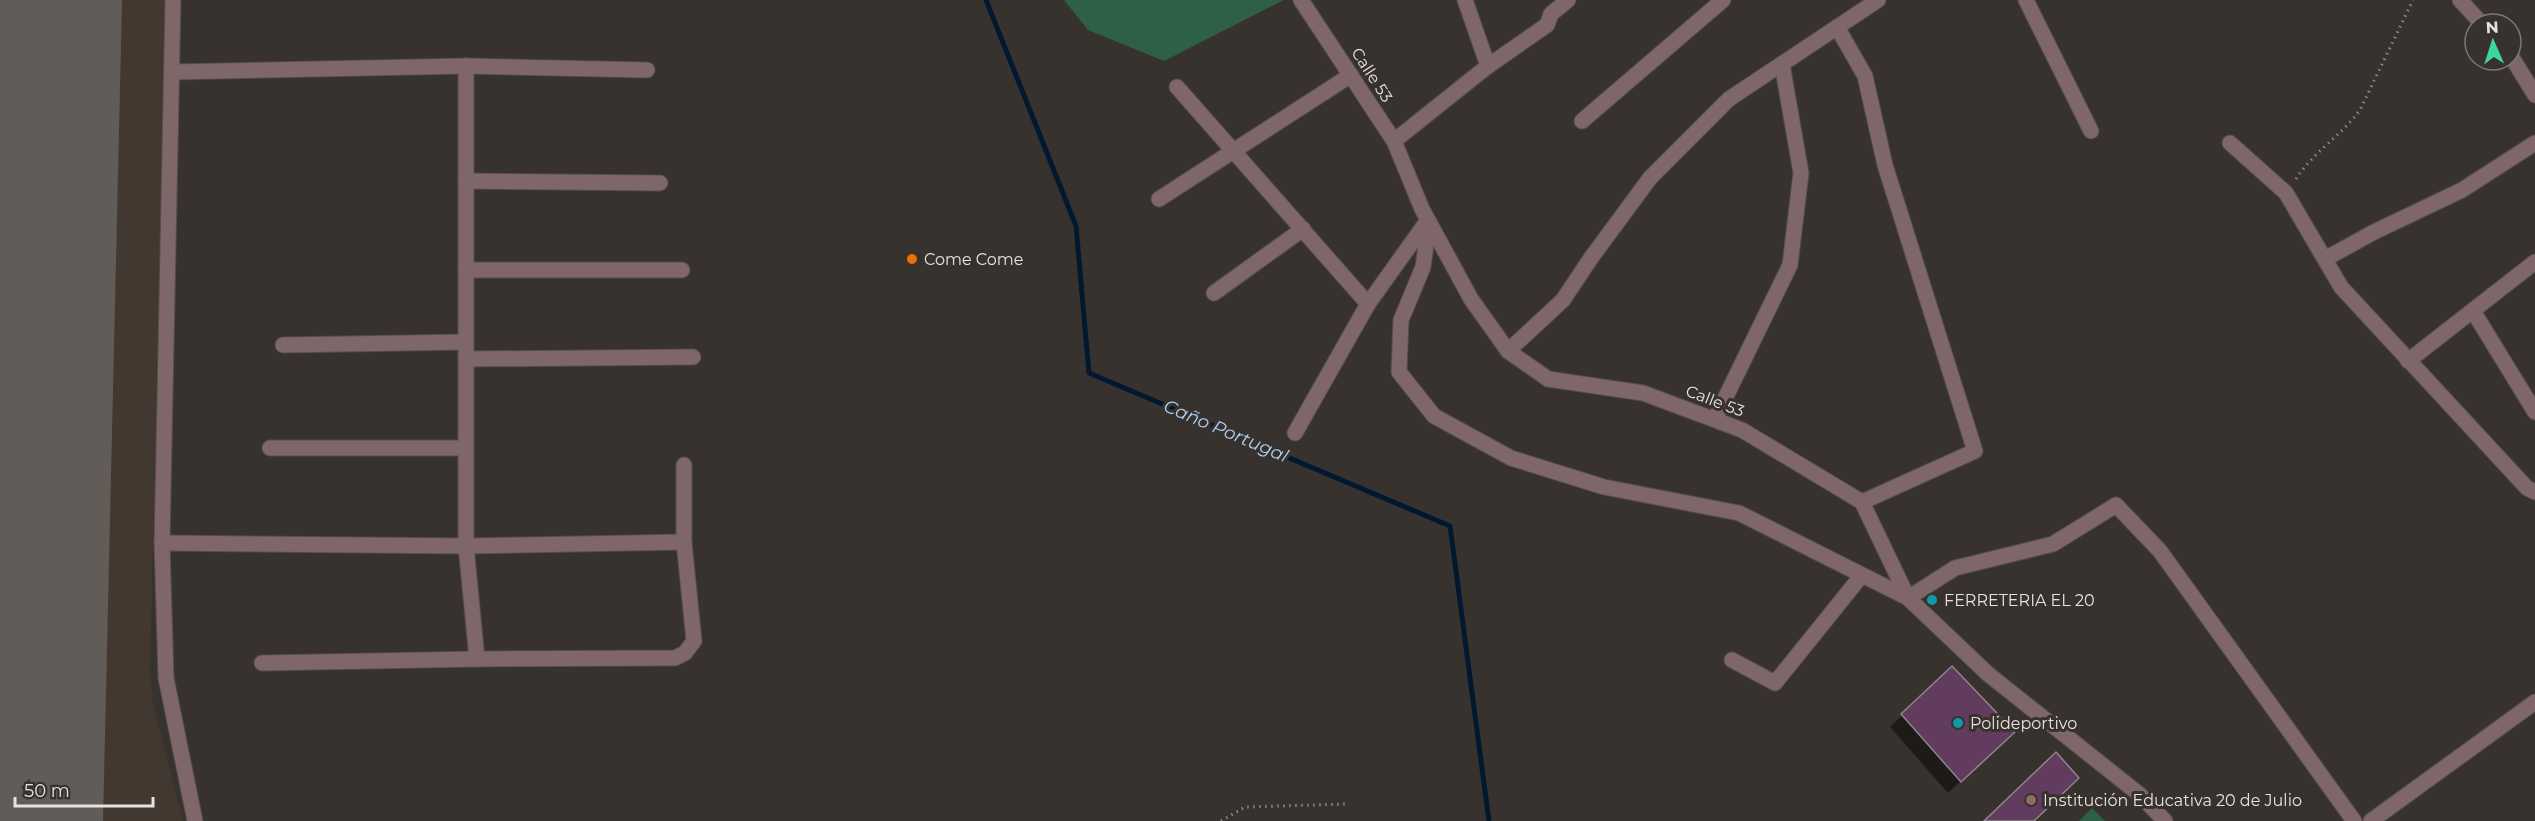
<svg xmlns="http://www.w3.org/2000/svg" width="2535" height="821" viewBox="0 0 2535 821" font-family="Montserrat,sans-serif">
<rect width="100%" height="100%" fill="#38322e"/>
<path fill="#43382f" d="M0 0H165L150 673 153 704 183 821H0Z"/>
<g fill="#2d6044">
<path d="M1064 0H1284L1164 61 1088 30Z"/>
<path d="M2092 808 2105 821H2079Z"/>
</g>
<path fill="#0007" d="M1952 668 2001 744 1948 793 1890 727Z"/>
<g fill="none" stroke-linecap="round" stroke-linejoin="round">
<path stroke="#001931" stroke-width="5" d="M986 0 1076 226 1089 373 1450 526 1489 821"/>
<path stroke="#615c58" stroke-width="50" d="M0 278 24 326 50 399"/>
<path stroke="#615c58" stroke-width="124" d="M41 821 60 0"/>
</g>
<g fill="#613c5e" stroke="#8c868b" stroke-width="1.5">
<path d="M1952 666 2015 732 1961 782 1901 714Z"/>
<path d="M2056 752 2079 778 2034 821H1984Z"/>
</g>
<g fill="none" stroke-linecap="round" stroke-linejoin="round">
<defs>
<g id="minor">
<path d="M173 0 162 543 166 678 195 821"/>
<path d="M1301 0 1394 141 1422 209 1471 299 1508 351 1548 379 1643 393 1742 430 1862 502 1908 598 1988 674 2139 794 2165 821"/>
<path d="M1465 0 1488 66"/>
<path d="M2026 0 2091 131"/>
<path d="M2460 0 2482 24"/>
<path d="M1837 27 1865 76 1885 165 1975 451 1862 502"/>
<path d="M2511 56 2535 95"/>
<path d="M466 66 647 70"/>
<path d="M172 72 466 66V546L477 659"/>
<path d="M1177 87 1368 304"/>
<path d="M1582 121 1723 0"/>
<path d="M1394 141 1488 66 1547 25 1551 14 1568 0"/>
<path d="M2230 143 2286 193 2341 287 2527 488 2535 492"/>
<path d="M466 181 660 183"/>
<path d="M1159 199 1351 75"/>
<path d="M1429 222 1423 267 1401 320 1399 372 1434 416 1511 458 1604 487 1739 513 1908 598 1955 568 2053 544 2116 505 2160 551 2354 821"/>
<path d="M2325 259 2374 232 2462 190 2535 143"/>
<path d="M466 270H682"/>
<path d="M1214 293 1303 229"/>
<path d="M2473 311 2535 412"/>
<path d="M283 345 466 342"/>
<path d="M1508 351 1563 300 1591 258 1650 178 1729 99 1878 0"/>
<path d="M466 359 693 357"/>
<path d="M2408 361 2535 262"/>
<path d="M1715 419 1790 265 1801 173 1782 64"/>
<path d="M1295 433 1368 304 1428 220"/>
<path d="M270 448H466"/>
<path d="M162 543 466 546 684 542"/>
<path d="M1732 660 1775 683 1862 575"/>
<path d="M262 663 477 659 675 658 685 653 694 641 684 542V465"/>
<path d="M2371 821 2535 702"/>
</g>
</defs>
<use href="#minor" stroke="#544e4a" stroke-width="17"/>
<g stroke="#8d8884" stroke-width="3" stroke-dasharray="1.5 4.5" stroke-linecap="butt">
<path d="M2296 179C2313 152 2341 136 2360 110L2413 0"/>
<path d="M1221 821 1245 807 1347 804"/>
</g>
<use href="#minor" stroke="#7f6669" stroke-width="15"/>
</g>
<circle fill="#e8710a" stroke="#38322e" stroke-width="2" cx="912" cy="259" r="6"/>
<g fill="#0f9aa8" stroke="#38322e" stroke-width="2">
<circle cx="1932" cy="600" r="6"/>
<circle cx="1958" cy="723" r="6"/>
</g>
<circle fill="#8d6e63" stroke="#38322e" stroke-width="2" cx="2031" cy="800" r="6"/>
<g text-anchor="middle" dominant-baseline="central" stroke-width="6" stroke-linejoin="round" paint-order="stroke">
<g font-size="16" fill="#e6e2df" stroke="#38322e">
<text transform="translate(1372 75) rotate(57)">Calle 53</text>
<text transform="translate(1715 401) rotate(21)">Calle 53</text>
</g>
<g font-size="16" fill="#e6e2df" stroke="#38322e" text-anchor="start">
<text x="924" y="259">Come Come</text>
<text x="1944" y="600">FERRETERIA EL 20</text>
<text x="1970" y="723">Polideportivo</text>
<text x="2043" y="800">Institución Educativa 20 de Julio</text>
</g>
<g font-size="18" font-style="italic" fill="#aed1f4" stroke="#38322e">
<text transform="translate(1226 431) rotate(23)">Caño Portugal</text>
</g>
</g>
<g transform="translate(2493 42) rotate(357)"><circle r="28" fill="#38322e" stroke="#7e7875" stroke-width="1.5"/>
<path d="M0-4.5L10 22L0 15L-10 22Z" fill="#3ed4a3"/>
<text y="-9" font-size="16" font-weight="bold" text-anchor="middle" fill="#e6e2df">N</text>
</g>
<path d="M15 797v9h138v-9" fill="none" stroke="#e6e2df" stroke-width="3"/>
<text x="24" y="797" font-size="18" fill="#e6e2df" stroke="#38322e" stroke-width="4.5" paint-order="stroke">50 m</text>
</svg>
